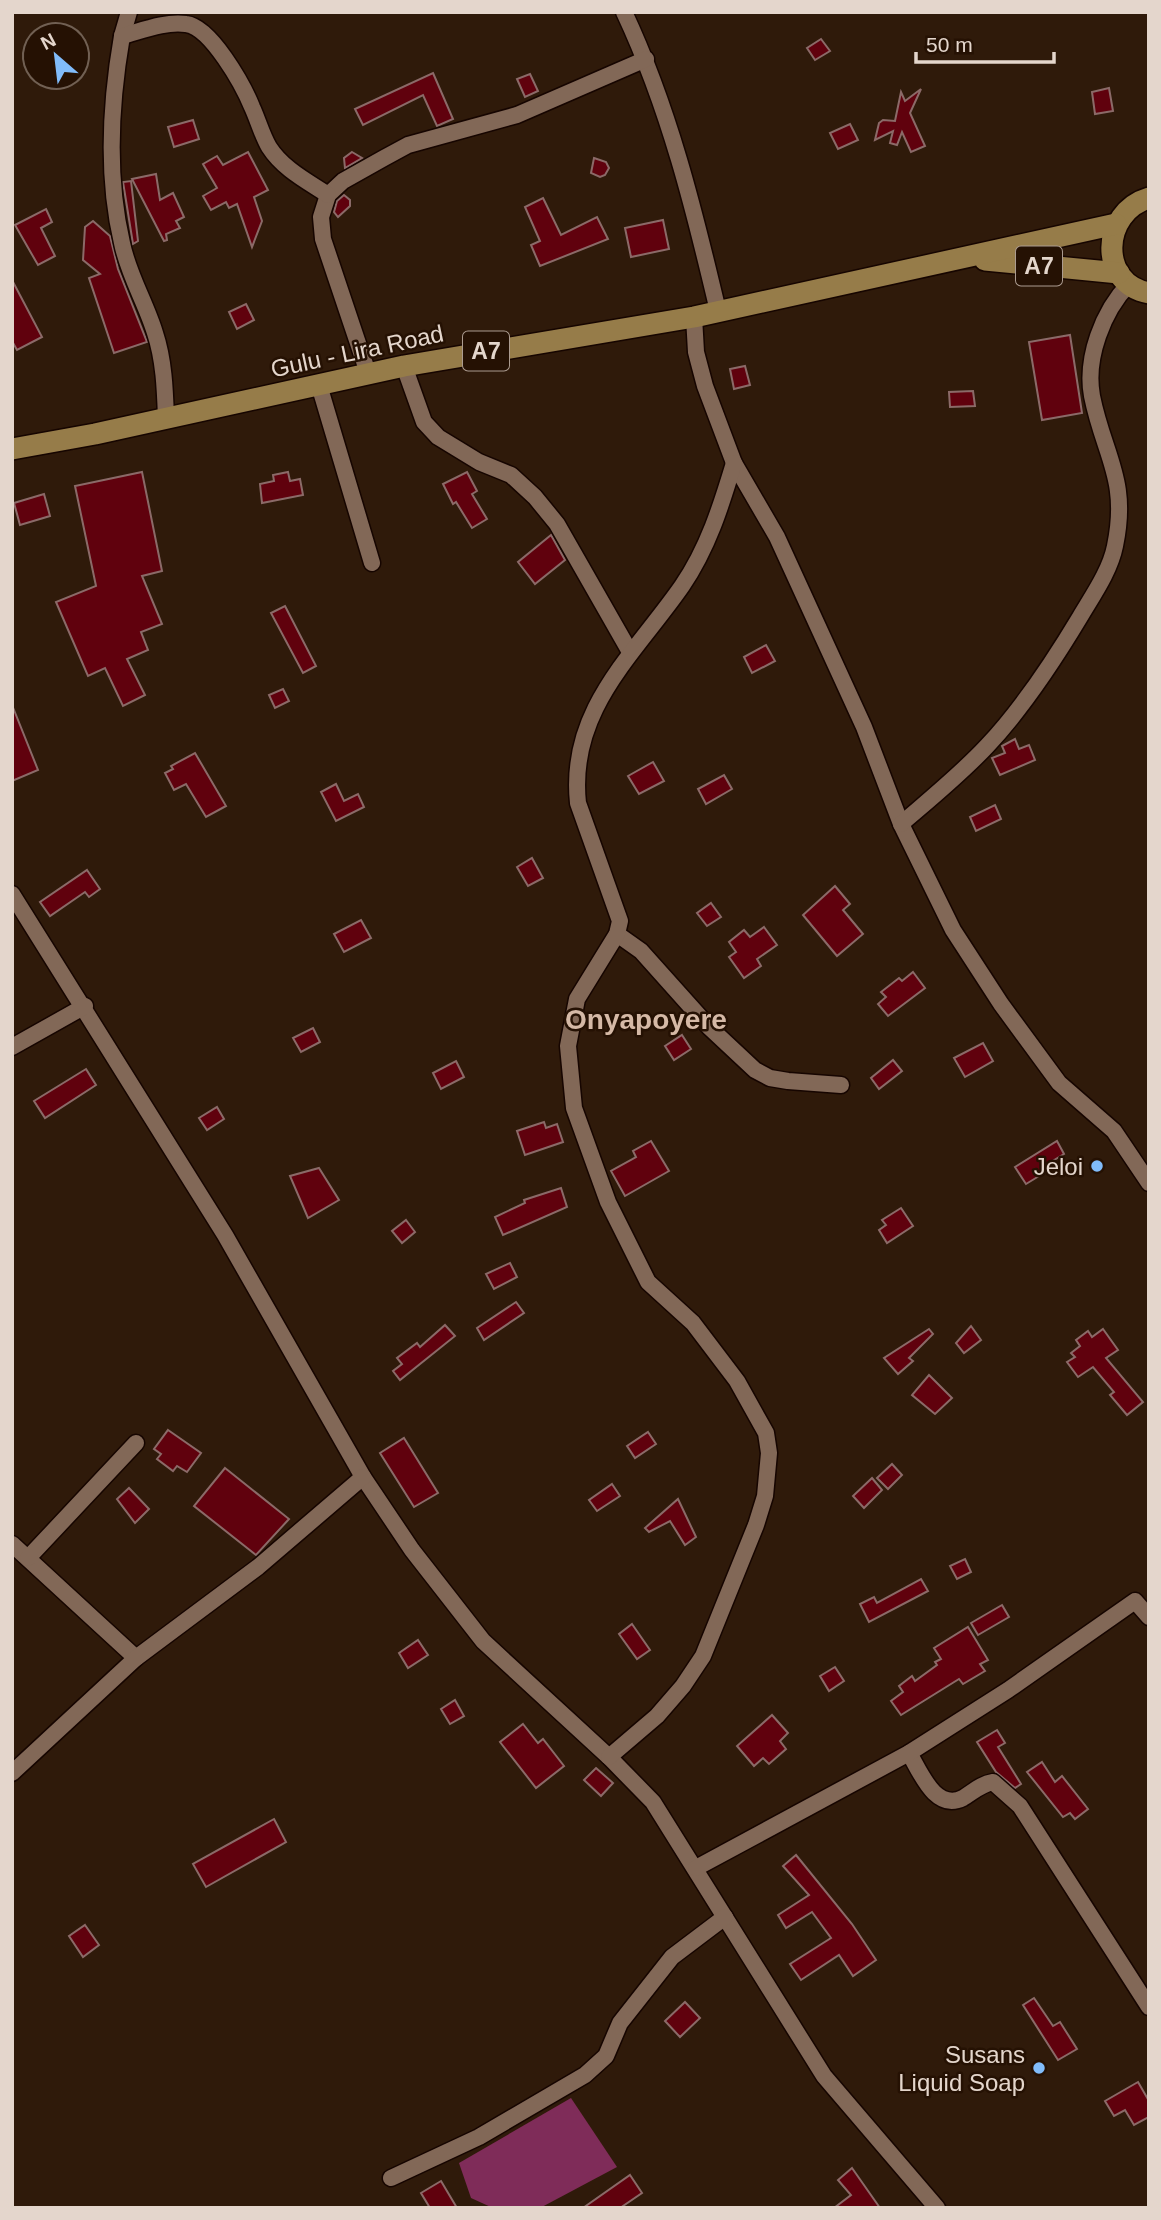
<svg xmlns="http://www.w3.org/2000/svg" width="1161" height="2220" viewBox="0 0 1161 2220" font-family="Helvetica,sans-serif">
<rect width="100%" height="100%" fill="#2f1a0a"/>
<path fill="#7f2c59" d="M571 2098 617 2167 540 2208H493L471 2198 459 2163Z"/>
<g fill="#60010d" stroke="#8b6a68" stroke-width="2">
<path d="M821 39 830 51 815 60 807 48Z"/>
<path d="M433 73 453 119 437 126 423 95 363 125 355 109Z"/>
<path d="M530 74 538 91 525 97 517 79Z"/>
<path d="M1109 88 1113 111 1095 114 1092 92Z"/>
<path d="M921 89 910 113 925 146 911 152 902 132 897 145 890 143 893 131 875 140 879 123 883 120 895 121 901 92 905 101Z"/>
<path d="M193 120 199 139 174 147 168 127Z"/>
<path d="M850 124 858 140 838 149 830 133Z"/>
<path d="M248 152 268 190 254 197 262 221 252 247 237 204 229 208 226 202 211 210 203 196 217 188 203 164 217 156 223 165Z"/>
<path d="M352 152 362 158 345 168 344 158Z"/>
<path d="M594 158 606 162 609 168 605 175 600 177 591 173Z"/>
<path d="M156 174 160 200 173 193 184 217 176 221 180 228 166 234 167 240 164 241 132 179Z"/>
<path d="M131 181 138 241 133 244 123 182Z"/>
<path d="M344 195 350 200V206L338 217 334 212 337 201Z"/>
<path d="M543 198 561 235 597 217 608 239 540 266 531 245 540 241 525 207Z"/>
<path d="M46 209 52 222 41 228 55 256 38 265 15 225Z"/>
<path d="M663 220 669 249 631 257 625 228Z"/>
<path d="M93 221 110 236 118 269 147 342 114 353 89 278 100 274 83 260 85 227Z"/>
<path d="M12 280 42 337 17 350 12 341Z"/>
<path d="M246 304 254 320 237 329 229 312Z"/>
<path d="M1070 335 1082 413 1042 420 1029 342Z"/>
<path d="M745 366 750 385 734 389 730 369Z"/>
<path d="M973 391 975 406 950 407 949 392Z"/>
<path d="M142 472 162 571 142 576 162 624 141 632 148 650 127 659 145 695 123 706 105 668 88 676 56 602 96 586 75 486Z"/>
<path d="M288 472 290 481 300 479 303 495 262 503 260 484 274 481 273 475Z"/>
<path d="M467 472 477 491 472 494 487 519 472 528 456 502 453 504 443 484Z"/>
<path d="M44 494 50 516 20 525 14 503Z"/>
<path d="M551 535 565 560 535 584 518 562Z"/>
<path d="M285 606 316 666 303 673 271 613Z"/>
<path d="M766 645 775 661 752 673 744 657Z"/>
<path d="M283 689 289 701 275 708 269 695Z"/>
<path d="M12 705 38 770 12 781Z"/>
<path d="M1015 739 1019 749 1029 745 1035 760 1000 775 992 758 1005 753 1002 746Z"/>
<path d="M195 753 226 806 206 817 186 784 174 790 165 773 173 769 171 766Z"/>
<path d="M653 762 664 781 639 794 628 776Z"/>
<path d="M724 775 732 789 706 804 698 789Z"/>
<path d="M336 784 344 801 358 794 364 807 336 821 321 792Z"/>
<path d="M995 805 1001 819 976 831 970 817Z"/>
<path d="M532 858 543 878 528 886 517 867Z"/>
<path d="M87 870 100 889 89 897 85 892 50 916 40 902Z"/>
<path d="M835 886 850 904 843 910 863 934 837 956 803 915Z"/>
<path d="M711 903 721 917 707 926 697 913Z"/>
<path d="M361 920 371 938 344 952 334 934Z"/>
<path d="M764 927 777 945 757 959 761 966 744 978 729 957 736 952 729 942 744 930 750 937Z"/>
<path d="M913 972 925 988 888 1016 878 1004 886 997 881 992 899 978 902 981Z"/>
<path d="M313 1028 320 1042 301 1052 293 1038Z"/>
<path d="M682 1035 691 1049 674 1060 665 1046Z"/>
<path d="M983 1043 993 1061 965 1077 954 1058Z"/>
<path d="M893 1060 902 1071 879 1089 871 1078Z"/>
<path d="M456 1061 464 1077 441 1089 433 1073Z"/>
<path d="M86 1069 96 1085 45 1118 34 1101Z"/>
<path d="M217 1107 224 1119 207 1130 199 1118Z"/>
<path d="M544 1122 546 1128 557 1124 563 1142 525 1155 517 1131Z"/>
<path d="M651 1141 669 1171 625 1196 611 1171 636 1157 633 1151Z"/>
<path d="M1057 1141 1064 1154 1046 1165 1049 1170 1026 1184 1015 1167Z"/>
<path d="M319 1168 339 1200 308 1218 290 1176Z"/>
<path d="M561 1188 567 1207 503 1235 495 1217 525 1203 524 1200Z"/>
<path d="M901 1208 913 1226 887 1243 879 1230 886 1225 882 1220Z"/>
<path d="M406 1220 415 1232 402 1243 392 1231Z"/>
<path d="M510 1263 517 1277 494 1289 486 1274Z"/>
<path d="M516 1302 524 1313 484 1340 477 1328Z"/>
<path d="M445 1325 455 1336 400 1380 393 1371 402 1364 397 1358 417 1343 420 1347Z"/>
<path d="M971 1326 981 1340 964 1353 956 1343Z"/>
<path d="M929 1329 933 1334 909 1358 913 1361 898 1374 884 1358Z"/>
<path d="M1103 1329 1118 1350 1106 1358 1143 1402 1127 1415 1110 1395 1114 1392 1093 1367 1078 1377 1067 1362 1075 1357 1071 1353 1080 1346 1076 1340 1088 1331 1092 1337Z"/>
<path d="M929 1375 952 1398 935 1414 912 1395Z"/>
<path d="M168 1430 201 1453 187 1472 177 1466 173 1471 157 1459 161 1454 154 1449Z"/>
<path d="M648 1432 656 1444 635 1458 627 1446Z"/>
<path d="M404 1438 438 1493 414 1507 380 1453Z"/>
<path d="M892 1464 902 1475 888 1489 877 1478Z"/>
<path d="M225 1468 289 1519 256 1555 194 1506Z"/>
<path d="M872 1478 882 1490 864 1508 853 1496Z"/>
<path d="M612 1484 620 1496 597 1511 589 1500Z"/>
<path d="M129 1488 149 1509 135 1523 117 1499Z"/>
<path d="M678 1499 696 1537 685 1545 670 1521 649 1532 645 1528Z"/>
<path d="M965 1559 971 1572 957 1579 950 1566Z"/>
<path d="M921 1579 928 1591 869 1622 860 1604 874 1597 877 1603Z"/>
<path d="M1002 1605 1009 1617 978 1635 971 1623Z"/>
<path d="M632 1624 650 1650 637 1659 619 1634Z"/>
<path d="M968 1627 988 1660 980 1664 985 1671 963 1684 959 1679 901 1715 891 1701 903 1692 899 1686 912 1676 915 1681 937 1665 935 1662 941 1659 934 1648Z"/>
<path d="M418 1640 428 1655 408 1668 399 1653Z"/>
<path d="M835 1667 844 1681 829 1691 820 1676Z"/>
<path d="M455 1700 464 1716 450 1724 441 1709Z"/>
<path d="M772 1715 788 1733 780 1741 786 1749 769 1764 763 1758 754 1766 737 1746Z"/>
<path d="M523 1724 538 1743 543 1739 564 1766 536 1788 500 1742Z"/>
<path d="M997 1730 1005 1743 998 1747 1021 1784 1015 1788 996 1772 977 1742Z"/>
<path d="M1042 1762 1055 1782 1062 1776 1088 1809 1075 1819 1070 1813 1063 1817 1027 1772Z"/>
<path d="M596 1768 613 1783 601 1796 584 1780Z"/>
<path d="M274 1819 286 1842 206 1887 193 1864Z"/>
<path d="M796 1855 852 1924 876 1960 853 1976 839 1955 801 1980 790 1964 831 1938 812 1912 786 1928 778 1915 809 1895 783 1866Z"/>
<path d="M85 1925 99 1945 83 1957 69 1936Z"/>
<path d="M1034 1998 1053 2026 1060 2022 1077 2049 1058 2060 1023 2005Z"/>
<path d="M685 2002 700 2018 680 2037 665 2021Z"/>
<path d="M1138 2082 1149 2101V2117L1134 2125 1125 2110 1114 2116 1105 2101Z"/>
<path d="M852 2168 880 2208H834L851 2195 838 2180Z"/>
<path d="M630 2175 642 2193 620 2208H583Z"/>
<path d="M441 2181 457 2208H430L421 2193Z"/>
</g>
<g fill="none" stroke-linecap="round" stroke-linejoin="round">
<defs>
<g id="minor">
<path d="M624 12C669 108 694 209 718 311"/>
<path d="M122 36 129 12"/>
<path d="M694 317 696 352 705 386 734 463 777 537 864 727 901 824 953 930 1001 1004 1059 1083 1114 1131 1149 1183"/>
<path d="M404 366 424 422 438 437 479 462 511 475 535 497 557 524 630 652"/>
<path d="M368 373 323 239 321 217 328 195 343 181 384 158 408 145 517 115 646 59"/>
<path d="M319 385 372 563"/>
<path d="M166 418C165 390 164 360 155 333 146 303 128 274 122 243 106 175 110 105 122 36 141 31 165 21 186 24 211 27 243 85 252 107 258 120 262 135 269 147 283 169 307 181 328 195"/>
<path d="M901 824C930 799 961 774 987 746 1023 708 1053 662 1080 617 1093 595 1110 571 1115 546 1129 479 1104 456 1092 396 1085 358 1103 311 1129 284"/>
<path d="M12 894 225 1235 363 1477 412 1550 483 1641 609 1757 653 1802 824 2076 937 2208"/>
<path d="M617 934 641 951 709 1027 755 1070 770 1078 788 1081 841 1085"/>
<path d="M12 1047 85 1006"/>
<path d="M12 1544 136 1658"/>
<path d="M28 1558 136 1443"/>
<path d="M909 1753C920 1771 935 1812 963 1798 973 1792 981 1784 993 1782L1020 1806 1149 2007"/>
<path d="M609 1757 657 1716 683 1686 703 1656 756 1525 765 1496 769 1453 766 1433 737 1381 693 1323 648 1282 608 1202 574 1108 568 1046 577 999 617 934 620 921 578 803C568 710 634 655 682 586 708 548 721 506 734 463"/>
<path d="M12 1773 136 1658 258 1567 363 1477"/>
<path d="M696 1868 909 1753 1008 1690 1135 1601 1149 1617"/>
<path d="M391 2178 479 2137 585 2075 606 2056 620 2023 672 1957 725 1917"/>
</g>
<g id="primary">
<path d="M1149 198C1101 212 1098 284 1149 293"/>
<path d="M985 260 1119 273"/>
<path d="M12 449 95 434 404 366 694 317 1116 224"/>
</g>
</defs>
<use href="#minor" stroke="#160500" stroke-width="19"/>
<use href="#primary" stroke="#160500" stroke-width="24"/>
<use href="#minor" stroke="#826857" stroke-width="16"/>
<use href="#primary" stroke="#967c49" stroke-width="21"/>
</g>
<g fill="#81bcfa" stroke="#251103" stroke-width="2.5">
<circle cx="1097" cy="1166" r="7"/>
<circle cx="1039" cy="2068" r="7"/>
</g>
<g text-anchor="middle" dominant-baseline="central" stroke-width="5" stroke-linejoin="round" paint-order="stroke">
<g fill="#251103" stroke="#ab9b90" stroke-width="2">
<rect x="1016" y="246.5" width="46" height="39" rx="5"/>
<rect x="463" y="331.5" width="46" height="39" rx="5"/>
</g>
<g font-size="23" font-weight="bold" fill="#e4d6cc">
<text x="1039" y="266">A7</text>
<text x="486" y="351">A7</text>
</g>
<g font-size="24" fill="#e4d6cc" stroke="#251103">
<text transform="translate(357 351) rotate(-12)">Gulu - Lira Road</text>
</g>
<g font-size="24" fill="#e4d6cc" stroke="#251103" text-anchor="end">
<text x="1083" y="1166">Jeloi</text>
<text x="1025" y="2054">Susans<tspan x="1025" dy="28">Liquid Soap</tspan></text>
</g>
<g font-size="28" font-weight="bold" fill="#d5b9a6" stroke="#251103">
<text x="646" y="1019">Onyapoyere</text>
</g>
</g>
<rect width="1161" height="2220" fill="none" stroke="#e4d6cc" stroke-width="28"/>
<g transform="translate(56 56) rotate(332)"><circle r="33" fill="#251103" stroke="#716053" stroke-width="2"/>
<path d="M0-5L12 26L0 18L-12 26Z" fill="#81bcfa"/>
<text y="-10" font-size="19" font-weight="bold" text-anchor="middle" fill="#e4d6cc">N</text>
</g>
<path d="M916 52v10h138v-10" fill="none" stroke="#e4d6cc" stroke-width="3.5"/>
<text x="926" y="52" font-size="21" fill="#e4d6cc" stroke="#251103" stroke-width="5" paint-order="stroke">50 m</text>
</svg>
